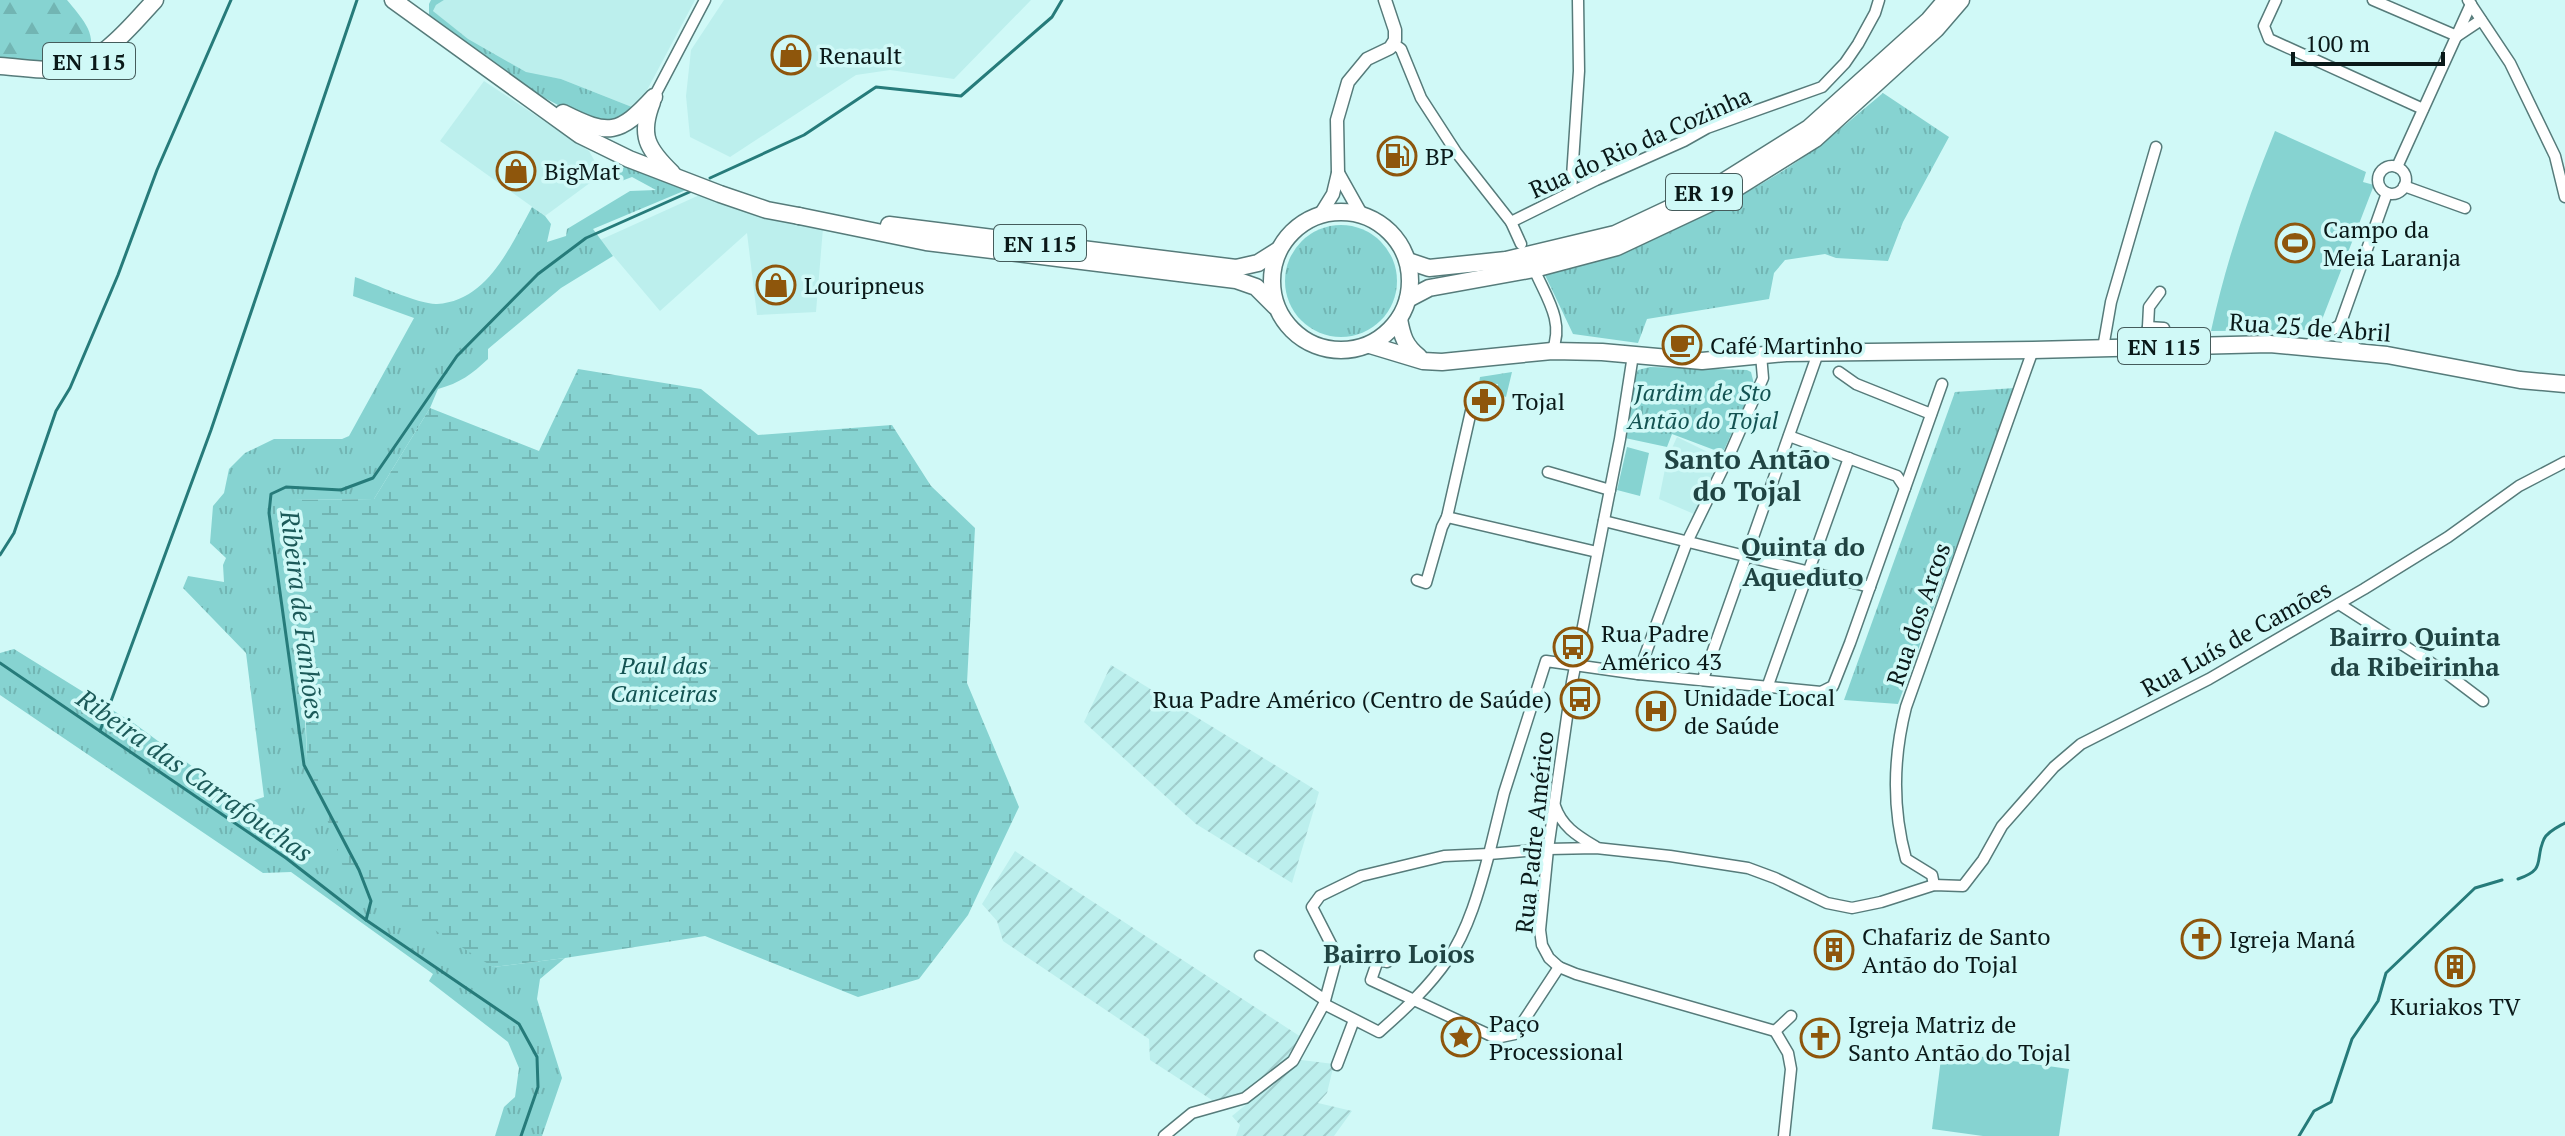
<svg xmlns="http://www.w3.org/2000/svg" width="2565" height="1136" viewBox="0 0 2565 1136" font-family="'PT Serif',serif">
<defs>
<pattern id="industrial-furrows" width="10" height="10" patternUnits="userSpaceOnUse" patternTransform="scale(2)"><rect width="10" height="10" fill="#bcefed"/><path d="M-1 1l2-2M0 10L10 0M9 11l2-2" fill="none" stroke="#a0cccb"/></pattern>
<pattern id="grass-tufts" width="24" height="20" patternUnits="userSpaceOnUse" patternTransform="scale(2)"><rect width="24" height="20" fill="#86d3d1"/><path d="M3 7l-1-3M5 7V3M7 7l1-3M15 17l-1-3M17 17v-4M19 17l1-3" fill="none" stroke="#72b5b3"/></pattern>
<pattern id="forest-firs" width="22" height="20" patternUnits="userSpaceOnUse" patternTransform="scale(2)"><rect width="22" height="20" fill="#86d3d1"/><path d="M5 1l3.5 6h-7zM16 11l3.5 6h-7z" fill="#72b5b3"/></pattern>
<pattern id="wetland-marsh" width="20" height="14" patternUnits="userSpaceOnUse" patternTransform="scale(2)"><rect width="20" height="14" fill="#86d3d1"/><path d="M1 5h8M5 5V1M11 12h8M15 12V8" fill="none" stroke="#72b5b3"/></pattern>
</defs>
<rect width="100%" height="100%" fill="#d0f9f7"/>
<g fill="#bcefed">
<path d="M444 0H695L637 109 561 79 526 73 502 60 468 40 433 11 436 5Z"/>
<path d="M724 0H1031L954 79 890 70 856 75 730 157 690 137 686 96 691 50Z"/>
<path d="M484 81 589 151 602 174 545 216 440 141Z"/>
<path d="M704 193 823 228 816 312 757 315 747 233 660 311 600 240Z"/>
<path d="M1677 437 1720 458 1694 514 1659 499 1667 459Z"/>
</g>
<g fill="url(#industrial-furrows)">
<path d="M1111 665 1319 792 1292 883 1196 824 1084 722Z"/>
<path d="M1015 851 1301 1037 1287 1059 1255 1085 1234 1096 1212 1100 1150 1060 1149 1039 1003 941 997 921 982 904Z"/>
<path d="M1301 1060 1334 1064 1327 1093 1318 1103 1352 1111 1334 1136H1236L1240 1125 1232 1116Z"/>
</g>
<g fill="url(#grass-tufts)">
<path d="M431 0H444L436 5 433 11 468 39 526 72 561 79 637 109 617 122 586 120 543 97 429 16V4Z"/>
<path d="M1883 93 1949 137 1903 222 1888 261 1836 258 1825 254 1785 260 1774 273 1769 299 1647 319 1638 343 1573 334 1545 275C1629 247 1711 217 1786 169 1821 146 1852 119 1883 93Z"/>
<path d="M627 165 685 187 686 190 593 229 613 256 561 288 488 349V359C472 374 460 383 438 389L430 408 374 499 294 500 307 759 493 967 565 958 540 979 537 999 562 1078 542 1136H495L504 1107 515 1097 519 1068 508 1042 429 981 433 974 291 872 263 873 0 695V653L14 649 135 724 243 804 264 797 246 653 183 588 188 576 224 582 223 565 226 558 210 543 213 506 224 493 229 469 245 453 274 439H342L349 436 414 318 353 296 355 277C372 283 421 305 437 304 488 301 511 245 532 207L545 216 551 224 547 242 566 236 567 229 630 191 656 190 632 177 616 183 612 176Z"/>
<circle cx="1341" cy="281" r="56"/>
<path d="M1650 367 1747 370 1751 372 1754 384 1724 450 1717 451 1672 434 1667 447 1625 438 1635 376 1638 370Z"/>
<path d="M1512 372 1506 397 1496 394 1498 384 1479 383 1480 377Z"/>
<path d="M2015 388 1898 704 1844 700 1955 392Z"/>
</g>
<path fill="url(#forest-firs)" d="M0 0H67C79 15 99 34 88 54 53 64 36 64 0 59Z"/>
<path fill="url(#wetland-marsh)" d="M578 369 701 389 758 435 892 425 931 486 975 528 967 683 1019 807 968 915 919 979 858 997 705 936 565 958 493 967 345 873 307 759 305 695 282 509 294 500 374 499 430 408 539 451Z"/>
<g fill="#86d3d1">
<path d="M2275 131 2366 172 2363 182 2374 185 2318 330 2211 331C2226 262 2248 197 2275 131Z"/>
<path d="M1627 447 1649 453 1640 496 1617 490Z"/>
<path d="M1942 1051 2069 1069 2059 1136H1983L1932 1129Z"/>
</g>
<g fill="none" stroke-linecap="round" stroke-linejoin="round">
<g stroke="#267b7a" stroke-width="3">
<path d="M710 178 804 135 876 87 961 96 1052 17 1062 0"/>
<path d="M0 555 14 533 56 411 70 388 118 275 157 170 231 0"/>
<path d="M0 663 286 858 366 920 519 1024 537 1057 538 1087 521 1136"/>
<path d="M100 731 211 430 357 0"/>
<path d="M2518 879C2547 869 2534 861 2544 839 2548 831 2558 827 2565 823"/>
<path d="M366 920 371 901 359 870 304 765 269 513 271 494 286 487 341 490 373 478 457 356 538 274 586 238 694 190"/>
<path d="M2299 1136 2314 1111 2331 1102 2352 1039 2378 1001 2386 973 2475 888 2502 880"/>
</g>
<defs>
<g id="minor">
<path d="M2276 0 2264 26 2269 39 2423 109"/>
<path d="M2373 0 2457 36"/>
<path d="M2468 0 2510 63 2555 156 2565 197"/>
<path d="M2457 36 2481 20"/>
<path d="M1394 44 1401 49 1421 98 1456 152 1511 222 1521 244"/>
<path d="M654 97 705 0"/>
<circle cx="2392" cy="180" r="14"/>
<path d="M2397 167 2471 4"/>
<path d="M2404 186 2465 208"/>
<path d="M1571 192 1579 71 1578 0"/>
<path d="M1511 222 1596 180 1684 141 1707 128 1822 87 1845 63 1858 44 1875 13 1879 0"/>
<path d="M1534 269C1546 297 1565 322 1552 351"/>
<path d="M2148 327 2164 328"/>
<path d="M2308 345 2340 325"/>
<path d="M2147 346 2149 307 2160 292"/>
<path d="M2103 348 2111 302 2156 147"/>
<path d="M2360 351 2343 337 2340 325 2387 193"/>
<path d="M1633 355 1620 439 1572 682 1548 849 1540 930 1542 945 1549 958 1559 967 1576 974 1775 1031"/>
<path d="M1839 372 1856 384 1931 414"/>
<path d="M1942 384 1850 643 1833 686 1821 692 1638 674 1546 661 1504 793 1489 854 1548 849 1596 848 1670 856 1748 868 1775 878 1827 903 1852 908 1881 902 1934 885 1963 886 1983 860 2002 826 2054 767 2081 744 2209 679 2364 589 2448 537 2519 486 2565 462"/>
<path d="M1789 436 1897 476 1905 488"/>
<path d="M1548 472 1610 490"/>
<path d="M1447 517 1597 552"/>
<path d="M1604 521 1870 587"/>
<path d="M1417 580 1426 583 1442 527 1447 517 1471 411"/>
<path d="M2339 604 2442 670 2483 701"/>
<path d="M1638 674 1687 542 1728 458 1763 378 1761 355"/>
<path d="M1703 679 1818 353"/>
<path d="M1768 685 1849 458"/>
<path d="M1555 806C1562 827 1578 836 1596 847"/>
<path d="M1934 885 1932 875 1906 859C1892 808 1893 758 1906 707L2033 350"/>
<path d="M1260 956 1325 1000"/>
<path d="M1387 962 1378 960 1371 980 1496 1038 1515 1034 1559 967"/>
<path d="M1775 1031 1788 1053 1791 1069 1784 1136"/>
<path d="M1775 1031 1791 1016"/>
<path d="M1337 1065 1354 1020"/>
<path d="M1164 1136 1192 1113 1245 1098 1293 1061 1324 1004 1336 960 1334 950 1312 907 1320 896 1361 876 1444 856 1489 854C1480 888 1468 931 1448 959 1429 987 1404 1010 1379 1032L1324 1004"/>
</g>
<g id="tertiary">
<path d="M1338 173 1361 214"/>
<path d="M1320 215 1333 194 1338 173 1337 120 1348 82 1367 59 1390 48 1395 40V30L1385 0"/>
</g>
<g id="primary">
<path d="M393 0 580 135 629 159 720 194 767 210 799 216"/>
<path d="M0 66C21 67 42 72 62 69 101 65 130 27 155 0"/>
<path d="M652 102C639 135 647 149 672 173"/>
<path d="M563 113C609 136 619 135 654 97"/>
<path d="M1399 319C1402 336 1405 346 1419 357"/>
<path d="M1370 345 1423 361 1442 362 1552 351 1602 352 1702 361 1786 353 2033 350 2270 344 2387 355 2520 380 2565 384"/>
</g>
<g id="trunk">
<circle cx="1341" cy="281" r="69"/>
<path d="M799 216 926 242 1236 280 1256 287 1275 306"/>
<path d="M889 225 1236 268 1258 263 1277 251"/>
<path d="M1408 261 1429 268 1506 260 1615 234 1715 187 1809 128 1929 20 1946 0"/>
<path d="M1408 299 1429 288 1534 269 1617 247 1719 199 1815 139 1936 29 1961 0"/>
</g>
</defs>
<use href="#minor" stroke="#567b7a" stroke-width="13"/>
<use href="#tertiary" stroke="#567b7a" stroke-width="15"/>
<use href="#primary" stroke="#567b7a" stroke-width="19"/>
<use href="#trunk" stroke="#567b7a" stroke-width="19"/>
<use href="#minor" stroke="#fff" stroke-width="10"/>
<use href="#tertiary" stroke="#fff" stroke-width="12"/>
<use href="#primary" stroke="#fff" stroke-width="16"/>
<use href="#trunk" stroke="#fff" stroke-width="16"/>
</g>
<defs>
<symbol id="shop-ring" viewBox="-11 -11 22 22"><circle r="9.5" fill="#d0f9f7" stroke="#8e560c" stroke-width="1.5"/><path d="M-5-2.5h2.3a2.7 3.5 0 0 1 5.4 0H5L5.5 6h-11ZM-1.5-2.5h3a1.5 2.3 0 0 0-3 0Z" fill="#8e560c"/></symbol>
<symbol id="fuel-ring" viewBox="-11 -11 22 22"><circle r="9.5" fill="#d0f9f7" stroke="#8e560c" stroke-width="1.5"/><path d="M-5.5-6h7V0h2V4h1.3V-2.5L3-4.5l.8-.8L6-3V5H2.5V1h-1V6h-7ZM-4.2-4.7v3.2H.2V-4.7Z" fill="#8e560c"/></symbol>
<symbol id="stadium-ring" viewBox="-11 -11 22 22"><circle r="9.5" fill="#d0f9f7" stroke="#8e560c" stroke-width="1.5"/><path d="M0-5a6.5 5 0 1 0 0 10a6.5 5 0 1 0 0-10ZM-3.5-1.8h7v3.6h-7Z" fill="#8e560c"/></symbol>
<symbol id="cafe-ring" viewBox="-11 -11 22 22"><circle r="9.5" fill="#d0f9f7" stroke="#8e560c" stroke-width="1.5"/><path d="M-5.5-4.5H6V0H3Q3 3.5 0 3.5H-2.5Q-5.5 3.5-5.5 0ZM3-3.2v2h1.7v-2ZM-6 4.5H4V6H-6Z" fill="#8e560c"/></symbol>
<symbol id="pharmacy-ring" viewBox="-11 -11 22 22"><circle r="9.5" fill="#d0f9f7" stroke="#8e560c" stroke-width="1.5"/><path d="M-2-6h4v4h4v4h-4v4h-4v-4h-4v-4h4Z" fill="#8e560c"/></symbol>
<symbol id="bus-ring" viewBox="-11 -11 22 22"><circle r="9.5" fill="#d0f9f7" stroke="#8e560c" stroke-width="1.5"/><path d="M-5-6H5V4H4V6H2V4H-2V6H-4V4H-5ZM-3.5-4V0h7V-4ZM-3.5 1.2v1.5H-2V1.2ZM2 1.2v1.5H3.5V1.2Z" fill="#8e560c"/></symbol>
<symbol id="hospital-ring" viewBox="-11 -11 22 22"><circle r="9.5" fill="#d0f9f7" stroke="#8e560c" stroke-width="1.5"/><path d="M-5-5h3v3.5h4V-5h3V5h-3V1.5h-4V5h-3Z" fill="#8e560c"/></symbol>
<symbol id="church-ring" viewBox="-11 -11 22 22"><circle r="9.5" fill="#d0f9f7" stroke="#8e560c" stroke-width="1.5"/><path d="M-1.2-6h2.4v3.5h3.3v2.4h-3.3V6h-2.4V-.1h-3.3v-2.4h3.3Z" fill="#8e560c"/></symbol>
<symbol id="building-ring" viewBox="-11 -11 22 22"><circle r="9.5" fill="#d0f9f7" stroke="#8e560c" stroke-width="1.5"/><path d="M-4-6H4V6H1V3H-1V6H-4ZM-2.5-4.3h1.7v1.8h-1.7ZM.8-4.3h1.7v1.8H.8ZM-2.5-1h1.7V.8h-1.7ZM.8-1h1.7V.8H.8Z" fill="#8e560c"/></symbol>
<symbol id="sight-ring" viewBox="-11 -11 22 22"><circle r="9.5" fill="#d0f9f7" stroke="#8e560c" stroke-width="1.5"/><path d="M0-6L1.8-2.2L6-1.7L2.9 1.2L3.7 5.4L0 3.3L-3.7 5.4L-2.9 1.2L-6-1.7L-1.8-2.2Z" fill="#8e560c"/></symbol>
</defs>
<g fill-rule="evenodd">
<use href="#shop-ring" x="769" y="33" width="44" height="44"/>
<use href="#fuel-ring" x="1375" y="134" width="44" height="44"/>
<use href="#shop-ring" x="494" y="149" width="44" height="44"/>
<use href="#stadium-ring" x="2273" y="221" width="44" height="44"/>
<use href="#shop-ring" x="754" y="263" width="44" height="44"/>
<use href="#cafe-ring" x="1660" y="323" width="44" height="44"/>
<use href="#pharmacy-ring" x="1462" y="379" width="44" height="44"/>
<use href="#bus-ring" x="1551" y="625" width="44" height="44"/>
<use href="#bus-ring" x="1558" y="677" width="44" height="44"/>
<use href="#hospital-ring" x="1634" y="689" width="44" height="44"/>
<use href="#church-ring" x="2179" y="917" width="44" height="44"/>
<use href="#building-ring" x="1812" y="928" width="44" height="44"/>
<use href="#building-ring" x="2433" y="945" width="44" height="44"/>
<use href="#sight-ring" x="1439" y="1015" width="44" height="44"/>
<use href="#church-ring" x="1798" y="1016" width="44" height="44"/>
</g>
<g text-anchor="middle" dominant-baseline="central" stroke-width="7" stroke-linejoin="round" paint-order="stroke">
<g fill="#d0f9f7" stroke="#455c5c" stroke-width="2">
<rect x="43" y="43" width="92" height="36" rx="6"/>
<rect x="1666" y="174" width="76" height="36" rx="6"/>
<rect x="994" y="225" width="92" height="36" rx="6"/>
<rect x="2118" y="328" width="92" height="36" rx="6"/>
</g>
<g font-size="22" font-weight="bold" fill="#0a1919">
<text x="89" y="61">EN 115</text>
<text x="1704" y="192">ER 19</text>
<text x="1040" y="243">EN 115</text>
<text x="2164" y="346">EN 115</text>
</g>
<g font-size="24" fill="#0a1919" stroke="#d0f9f7" text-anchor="start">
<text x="819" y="55">Renault</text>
<text x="1425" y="156">BP</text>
<text x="544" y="171">BigMat</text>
<text x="2323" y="229">Campo da<tspan x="2323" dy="28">Meia Laranja</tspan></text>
<text x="804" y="285">Louripneus</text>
<text x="1710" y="345">Café Martinho</text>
<text x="1512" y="401">Tojal</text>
<text x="1601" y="633">Rua Padre<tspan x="1601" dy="28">Américo 43</tspan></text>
<text x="1684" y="697">Unidade Local<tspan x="1684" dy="28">de Saúde</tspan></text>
<text x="1552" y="699" text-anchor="end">Rua Padre Américo (Centro de Saúde)</text>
<text x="1862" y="936">Chafariz de Santo<tspan x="1862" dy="28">Antão do Tojal</tspan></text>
<text x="2229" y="939">Igreja Maná</text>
<text x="2455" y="1006" text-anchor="middle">Kuriakos TV</text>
<text x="1489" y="1023">Paço<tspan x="1489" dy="28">Processional</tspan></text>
<text x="1848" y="1024">Igreja Matriz de<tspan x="1848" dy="28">Santo Antão do Tojal</tspan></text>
</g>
<g font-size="24" fill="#0a1919" stroke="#d0f9f7">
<text transform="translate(1640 142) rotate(-24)">Rua do Rio da Cozinha</text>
<text transform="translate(2310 327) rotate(4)">Rua 25 de Abril</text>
<text transform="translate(1918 614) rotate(-71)">Rua dos Arcos</text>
<text transform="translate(2236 638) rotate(-29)">Rua Luís de Camões</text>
<text transform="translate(1534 832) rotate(-84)">Rua Padre Américo</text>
</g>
<g font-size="24" font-style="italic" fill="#135352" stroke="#d0f9f7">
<text x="1703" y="392">Jardim de Sto<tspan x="1703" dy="28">Antão do Tojal</tspan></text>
<text x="664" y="665">Paul das<tspan x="664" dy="28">Caniceiras</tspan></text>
</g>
<g font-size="26" font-weight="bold" fill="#204443" stroke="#d0f9f7">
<text x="1803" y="546">Quinta do<tspan x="1803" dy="30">Aqueduto</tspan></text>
<text x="2415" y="636">Bairro Quinta<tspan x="2415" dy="30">da Ribeirinha</tspan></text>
<text x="1399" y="953">Bairro Loios</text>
</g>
<g font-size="26" font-style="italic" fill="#1c5a59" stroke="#d0f9f7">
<text transform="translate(303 615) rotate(83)">Ribeira de Fanhões</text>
<text transform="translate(195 775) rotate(35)">Ribeira das Carrafouchas</text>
</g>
<g font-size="28" font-weight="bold" fill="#204443" stroke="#d0f9f7">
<text x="1747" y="458">Santo Antão<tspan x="1747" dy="32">do Tojal</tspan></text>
</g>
</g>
<path d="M2293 52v12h150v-12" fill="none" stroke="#0a1919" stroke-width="4"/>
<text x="2305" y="52" font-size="24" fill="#0a1919" stroke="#d0f9f7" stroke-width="6" paint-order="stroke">100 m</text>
</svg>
